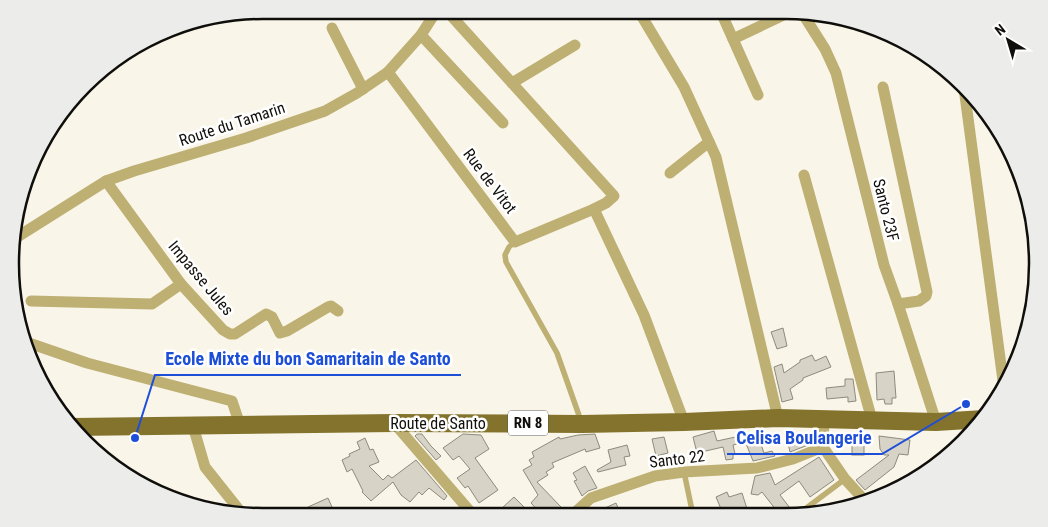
<svg xmlns="http://www.w3.org/2000/svg" width="1048" height="527" viewBox="0 0 1048 527" font-family="'Roboto Condensed',sans-serif">
<rect width="100%" height="100%" fill="#f9f6e9"/>
<g fill="#d7d3c6" stroke="#8d8a7e">
<path d="M783 328 787 346 777 349 771 332Z"/>
<path d="M812 355 815 361 826 356 831 367 803 378V380L790 389 793 399 782 402 774 367 782 364 784 373 800 362V360Z"/>
<path d="M894 371 896 398H892V404H885L884 399 877 400 876 373Z"/>
<path d="M845 379H853L856 401 848 402V397L827 399 826 388 845 386Z"/>
<path d="M714 431 717 441 740 436 741 443 733 445 735 454 733 455V459L726 460 723 447 697 453 693 437Z"/>
<path d="M417 434H422L431 446 441 456 436 460 415 436Z"/>
<path d="M463 434 481 435 489 449 475 458 498 490 479 503 468 486 465 488 457 478 470 469 459 456 453 460 443 448Z"/>
<path d="M595 434 600 448 586 452 585 449 552 463 554 467 546 472 548 475 537 482 561 507 552 512 554 516H543L531 503 538 495 523 470 532 465 529 460 534 457 532 452 559 437 560 439 578 435Z"/>
<path d="M743 436H758L764 453 772 451 775 456 753 461Z"/>
<path d="M798 436H816V442L790 452 788 443 798 439Z"/>
<rect x="852" y="436" width="12" height="19"/>
<path d="M879 436 910 440 908 455 899 454 894 467 865 490 856 480 889 455H884L880 449Z"/>
<path d="M664 437 668 453 656 456 652 439Z"/>
<path d="M365 438 370 450 373 449 379 462 369 466 383 480 388 475 392 478 416 460 447 496 444 500 429 488 422 495 419 492 410 502 401 495 393 482 371 501 362 492 363 491 352 469 347 472 342 460 350 456 349 454 360 449 357 442Z"/>
<path d="M627 445 630 456 624 457 626 465 598 472 597 470 611 462 608 450Z"/>
<path d="M819 457 834 480 810 497 799 481 780 495 790 508 780 515 762 492 758 495 751 494 755 476 770 473 775 485Z"/>
<path d="M585 466 597 488 588 491 582 496 574 481 577 480 573 473Z"/>
<path d="M727 492 729 497 742 493 749 515H710L721 509 716 497Z"/>
<path d="M514 497 527 510 521 516H501L506 511 502 508Z"/>
<path d="M328 498 336 516H312L308 507Z"/>
<path d="M616 503 621 515H590L605 508Z"/>
</g>
<g fill="none" stroke-linecap="round" stroke-linejoin="round">
<g stroke="#beaf73" stroke-width="5.5">
<path d="M515 242 509 247 505 255 506 262 557 353 581 421"/>
<path d="M684 472 693 515"/>
<path d="M797 515 845 479"/>
</g>
<g stroke="#beaf73" stroke-width="11">
<path d="M638 10 684 87 716 157 778 418"/>
<path d="M720 10 758 95"/>
<path d="M801 11 825 49 836 73 884 265 898 304 936 422"/>
<path d="M332 28 363 89"/>
<path d="M421 35 503 123"/>
<path d="M733 39 792 11"/>
<path d="M388 72 515 242 594 209 606 203 614 196 446 10"/>
<path d="M512 83 575 45"/>
<path d="M883 87 927 292 926 296 919 301 898 304"/>
<path d="M964 88 1004 388"/>
<path d="M670 173 709 142"/>
<path d="M804 175 872 420"/>
<path d="M106 181 181 284 223 330 230 334H235L266 314 272 317 280 333 287 331 328 307 331 306 338 311"/>
<path d="M594 209 644 315 684 422"/>
<path d="M14 239 106 181 134 171 246 138 325 111 357 93 388 72 421 35 437 10"/>
<path d="M31 301 152 304 181 284"/>
<path d="M26 342 87 363 232 401 240 425"/>
<path d="M824 418 823 447 845 479 866 502"/>
<path d="M394 423 474 516"/>
<path d="M193 426 205 467 244 516"/>
<path d="M571 516 591 498 655 476 684 472 757 468 793 459 823 447"/>
</g>
<path stroke="#83732d" stroke-width="18" d="M73 427 394 423 582 424 684 422 778 418 936 422 984 419"/>
</g>
<g text-anchor="middle" dominant-baseline="central" stroke-width="5" stroke-linejoin="round" paint-order="stroke">
<rect fill="#fff" stroke="#575654" stroke-width="1" x="508" y="410.5" width="40" height="25" rx="4"/>
<g font-size="15" font-weight="bold" fill="#0f0e0a">
<text x="528" y="423">RN 8</text>
</g>
<g font-size="16" fill="#0f0e0a" stroke="#fff">
<text transform="translate(232 124) rotate(-18)">Route du Tamarin</text>
<text transform="translate(490 181) rotate(53)">Rue de Vitot</text>
<text transform="translate(886 210) rotate(76)">Santo 23F</text>
<text transform="translate(201 278) rotate(50)">Impasse Jules</text>
<text x="438" y="423">Route de Santo</text>
<text transform="translate(677 459) rotate(-7)">Santo 22</text>
</g>
</g>
<path d="M0 0H1048V527H0ZM263 19H785A244 244 0 0 1 1029 263V264A244 244 0 0 1 785 508H263A244 244 0 0 1 19 264V263A244 244 0 0 1 263 19Z" fill="#ececeb" fill-rule="evenodd"/>
<path fill="none" stroke="#0f0e0a" stroke-width="2.5" d="M263 19H785A244 244 0 0 1 1029 263V264A244 244 0 0 1 785 508H263A244 244 0 0 1 19 264V263A244 244 0 0 1 263 19Z"/>
<path fill="none" stroke="#1d4ed8" stroke-width="2" d="M135 438L155 375H461M966 404L882 454H727"/>
<g fill="#1d4ed8" stroke="#fff" stroke-width="2">
<circle cx="135" cy="438" r="5"/>
<circle cx="966" cy="404" r="5"/>
</g>
<g font-size="18" text-anchor="middle" font-weight="bold" fill="#1d4ed8" stroke="#fff" stroke-width="5" stroke-linejoin="round" paint-order="stroke">
<text x="308" y="365">Ecole Mixte du bon Samaritain de Santo</text>
<text x="804" y="444">Celisa Boulangerie</text>
</g>
<g transform="translate(1008 40) rotate(322)" stroke="#ffffff" stroke-width="4" paint-order="stroke">
<path d="M0-4L9 19L0 12L-9 19Z" fill="#0f0e0a"/>
<text y="-8" font-size="14" font-weight="bold" text-anchor="middle" fill="#0f0e0a">N</text>
</g>
</svg>
